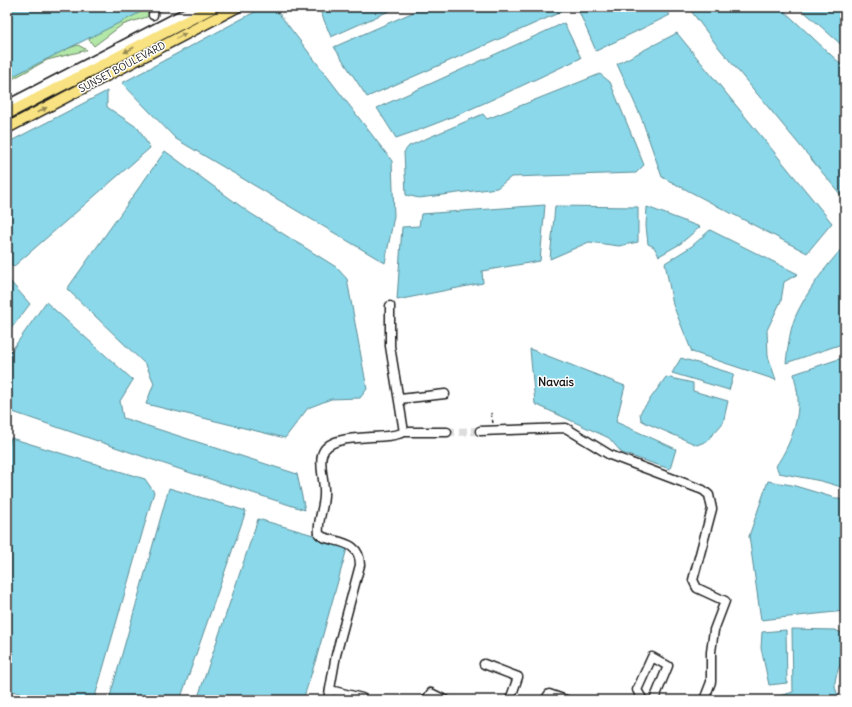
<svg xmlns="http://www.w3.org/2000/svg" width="852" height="707" viewBox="0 0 852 707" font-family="Delius,sans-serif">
<rect width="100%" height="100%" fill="#fff"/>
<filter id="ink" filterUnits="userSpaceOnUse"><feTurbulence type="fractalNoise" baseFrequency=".025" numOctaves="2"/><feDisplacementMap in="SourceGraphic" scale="8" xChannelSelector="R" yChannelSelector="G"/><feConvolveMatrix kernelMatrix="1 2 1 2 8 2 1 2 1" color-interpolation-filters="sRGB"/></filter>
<g filter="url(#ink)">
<g fill="#b2e7a8" stroke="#678262">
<path d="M123 7H169L153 15 122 25 94 46 89 40 91 32Z"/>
<path d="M78 45 87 50 47 60 7 82V69Z"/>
</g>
<g fill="#8ad8e9" stroke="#5e8d97">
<path d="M7 7H151L7 79Z"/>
<path d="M264 7H274L392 161 394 216 385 263 176 139 122 83Z"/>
<path d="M321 7H398L331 37 319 8Z"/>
<path d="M425 7H560L561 12 367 97 334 47Z"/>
<path d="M577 7H664L670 15 596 51Z"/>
<path d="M688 7H780L845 68V200L715 43Z"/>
<path d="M799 7H845V48Z"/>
<path d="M564 23 581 58C520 86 460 117 396 138L377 108Z"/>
<path d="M677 33 832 223 807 253 662 177 641 117 617 64Z"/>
<path d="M600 74 610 82 644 165 636 173 511 177 497 188 419 198 406 195 404 152 409 146 483 114 487 119Z"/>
<path d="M107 91V107L138 128 150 148 13 267 7 258V143Z"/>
<path d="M165 151 250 213 336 267 347 279 367 389 360 398 331 399 308 408 285 438 146 404 154 383 146 365 67 289Z"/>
<path d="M545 205 540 261 482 271 483 283 397 300 402 227 419 226 421 214Z"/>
<path d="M555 206 638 207V242L619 246 589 242 550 259Z"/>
<path d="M647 207 700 227 680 244 659 256 654 247 648 244 646 226Z"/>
<path d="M710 230 798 274 784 282 781 301 767 330 768 356 776 380 692 352 673 305 665 263 692 246Z"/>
<path d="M845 245V343L786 363C788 346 790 326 798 311 810 287 827 265 845 245Z"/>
<path d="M9 280 30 304 7 334V281Z"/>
<path d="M46 302 133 380 120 401 123 418 297 474 305 510 188 472 7 410V357Z"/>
<path d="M530 349 625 386 616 422 676 449 670 469 622 453 609 438 535 404Z"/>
<path d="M845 357V488L821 481 779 473 776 466C789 447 799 423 798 399 798 391 795 382 794 374Z"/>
<path d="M681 358 734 374 729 390 672 373Z"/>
<path d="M666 377 693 383V391L728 401 723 423 707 441 697 445 646 423 641 420 640 413Z"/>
<path d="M11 438 145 479 154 492 94 700H49L7 690V451Z"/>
<path d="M768 481 792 485 845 501V611L761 620 749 536Z"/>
<path d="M169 488 246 511 180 700H109Z"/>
<path d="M258 519 348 545 317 656 303 700H197Z"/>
<path d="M792 629 835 630 844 634C852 661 822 679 842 700H777L776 697 793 692Z"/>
<path d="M786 630 787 683 769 685 761 648 762 632Z"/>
</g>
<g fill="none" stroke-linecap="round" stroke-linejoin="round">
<path stroke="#ddd" stroke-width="8" stroke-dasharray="8 4" stroke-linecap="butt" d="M447 432 480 431"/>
<defs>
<g id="minor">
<path d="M153 15 154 7"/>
<path d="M7 105 196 7"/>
<path d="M390 306V346L404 432H447"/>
<path d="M400 399 445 394"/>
<path d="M480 431 566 428 610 455 703 490 709 495 712 509 693 580 697 588 725 601 714 630 711 652V682L704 700"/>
<path d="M484 664 518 677 510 700"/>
<path d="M330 690 362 698"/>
<path d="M328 700 336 655 360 565C360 542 341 543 323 537L319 534C317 521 324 508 324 495 325 481 319 468 322 455 328 430 385 442 404 432"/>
<path d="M426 700 431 693 445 700"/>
<path d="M545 700 549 694 566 700"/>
<path d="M643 700 637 690 652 657 668 666 654 700"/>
</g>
<g id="major">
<path d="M7 114 214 7"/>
<path d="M7 128 237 7"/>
</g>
</defs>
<use href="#minor" stroke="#1c1c1c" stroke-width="11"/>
<use href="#major" stroke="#1c1c1c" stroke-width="13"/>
<g stroke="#1c1c1c" stroke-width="1.5" stroke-dasharray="4 3" stroke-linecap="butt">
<path d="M246 9 250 7"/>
<path d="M491 413 493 423"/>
</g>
<use href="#minor" stroke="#fff" stroke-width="8"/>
<use href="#major" stroke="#f8e281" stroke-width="10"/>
</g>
<defs><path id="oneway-solid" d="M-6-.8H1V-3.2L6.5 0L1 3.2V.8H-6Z"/></defs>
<g fill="#958954">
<use href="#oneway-solid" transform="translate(181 36) rotate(-28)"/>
<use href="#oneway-solid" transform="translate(129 50) rotate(153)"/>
<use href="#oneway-solid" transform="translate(42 110) rotate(-28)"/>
</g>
</g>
<g text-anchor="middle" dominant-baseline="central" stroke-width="3" stroke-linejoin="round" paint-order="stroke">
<g font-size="10" fill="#1c1c1c" stroke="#fff">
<text transform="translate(122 67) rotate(-28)">SUNSET BOULEVARD</text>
</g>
<g font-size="12" font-weight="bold" fill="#1c1c1c" stroke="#fff">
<text x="556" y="381">Navais</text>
</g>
</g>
<rect width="852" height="707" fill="none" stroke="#fff" stroke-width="24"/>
<rect x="12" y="12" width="828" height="683" fill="none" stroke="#1c1c1c" stroke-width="1.5" filter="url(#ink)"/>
</svg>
